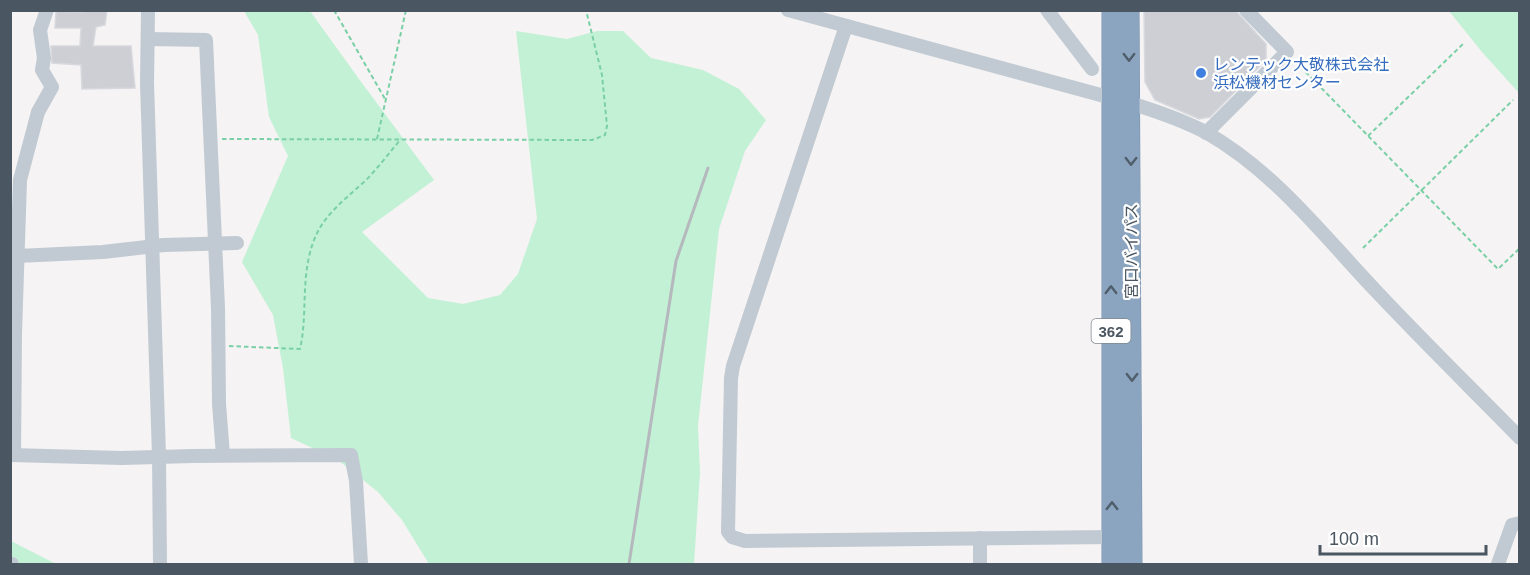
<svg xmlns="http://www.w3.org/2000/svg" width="1530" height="575" viewBox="0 0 1530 575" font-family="Helvetica,'Noto Sans JP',sans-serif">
<rect width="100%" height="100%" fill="#f5f3f3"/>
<g fill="#c3f1d5">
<path d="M244 11H310L359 79 434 180 362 232 428 298 463 304 500 295 518 274 537 219 516 31 567 39 597 31H623L651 58 703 70 739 89 766 120 745 151 719 229 698 426 700 473 694 564H429L402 520 378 492 338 460 291 438 283 368 273 315 242 262 288 156 269 117 258 35Z"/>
<path d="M1449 11H1519V93L1482 52Z"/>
<path d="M11 541 56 564H11Z"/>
</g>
<g fill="#cdcfd5" stroke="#d7d9de" stroke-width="1.5">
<path d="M82 10H107L105 25 96 27 93 46H131L135 88 82 89 81 65 52 63 51 46H80L81 28H55L56 11 82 12Z"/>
<path d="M1144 10H1235L1266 44V60L1210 117 1199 119 1155 100 1145 82Z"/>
</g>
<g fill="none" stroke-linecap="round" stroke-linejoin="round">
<defs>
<g id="highway">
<path d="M1112 10V564"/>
<path d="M1129 10 1132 564"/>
</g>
</defs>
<use href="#highway" stroke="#7690ad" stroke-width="21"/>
<g stroke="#7ad0a6" stroke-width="2" stroke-dasharray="4.5 3" stroke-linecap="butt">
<path d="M334 10 385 99"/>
<path d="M1295 61 1498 269 1520 248"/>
<path d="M1368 136 1464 43"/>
<path d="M222 139 592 140 605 135 607 126 602 75 586 10"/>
<path d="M377 139 406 10"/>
<path d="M1363 248 1513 100"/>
<path d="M229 346 300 349C307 318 302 288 309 257 317 219 338 206 365 181 378 168 389 153 401 139"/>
</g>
<g stroke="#c1cad2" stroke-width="14">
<path d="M148 10 147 83 159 456 160 564"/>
<path d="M788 10 1130 103C1156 111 1183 120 1207 133 1275 172 1323 235 1376 291 1423 341 1472 389 1520 438"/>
<path d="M1047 10 1092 69"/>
<path d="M846 26 733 366 731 378 728 532 732 537 745 541 1112 537"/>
<path d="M148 39 206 40 218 308 219 404 223 455"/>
<path d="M1206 133 1287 52 1246 10"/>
<path d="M17 256 103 252 164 245 237 243"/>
<path d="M10 455 122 458 192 456 351 455 356 481 361 564"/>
<path d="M14 455 15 334 20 180 38 112 52 87 42 70 44 58 40 30 47 10"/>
<path d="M980 538V564"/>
<path d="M10 564H12"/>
<path d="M1498 564 1512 525 1520 523"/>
</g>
<use href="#highway" stroke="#8ba5c1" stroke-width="20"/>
<path stroke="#b5b8bd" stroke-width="3" d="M629 564 676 261 708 168"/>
</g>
<defs><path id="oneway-chevron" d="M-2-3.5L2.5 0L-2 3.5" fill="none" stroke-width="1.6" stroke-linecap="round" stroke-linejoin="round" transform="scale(1.5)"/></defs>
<g stroke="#505e6b">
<use href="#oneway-chevron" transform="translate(1129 57) rotate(90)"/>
<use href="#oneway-chevron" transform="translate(1131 161) rotate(90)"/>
<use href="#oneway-chevron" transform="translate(1111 290) rotate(-90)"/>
<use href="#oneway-chevron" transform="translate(1132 377) rotate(90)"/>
<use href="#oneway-chevron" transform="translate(1112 506) rotate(-90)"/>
</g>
<circle fill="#3f7fe0" stroke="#fff" stroke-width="2" cx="1201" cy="73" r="6"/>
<g text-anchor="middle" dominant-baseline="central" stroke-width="4.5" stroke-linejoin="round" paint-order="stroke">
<rect fill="#fff" stroke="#808990" stroke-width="1.5" x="1091.5" y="319" width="39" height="24" rx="4.5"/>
<g font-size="15" font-weight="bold" fill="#4a5661">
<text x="1111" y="331">362</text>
</g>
<g font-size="16" fill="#366cbe" stroke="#fff" text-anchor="start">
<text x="1213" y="64">レンテック大敬株式会社<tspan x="1213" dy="18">浜松機材センター</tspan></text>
</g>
<g font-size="16" fill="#4a5661" stroke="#fff">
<text transform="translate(1131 251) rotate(-90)">宮口バイパス</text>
</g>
</g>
<rect width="1530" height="575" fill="none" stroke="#4a5661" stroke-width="24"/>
<path d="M1320 545v9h166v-9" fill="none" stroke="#4a5661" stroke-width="3"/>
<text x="1329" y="545" font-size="18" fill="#4a5661" stroke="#ffffff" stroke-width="4.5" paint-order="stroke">100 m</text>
</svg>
